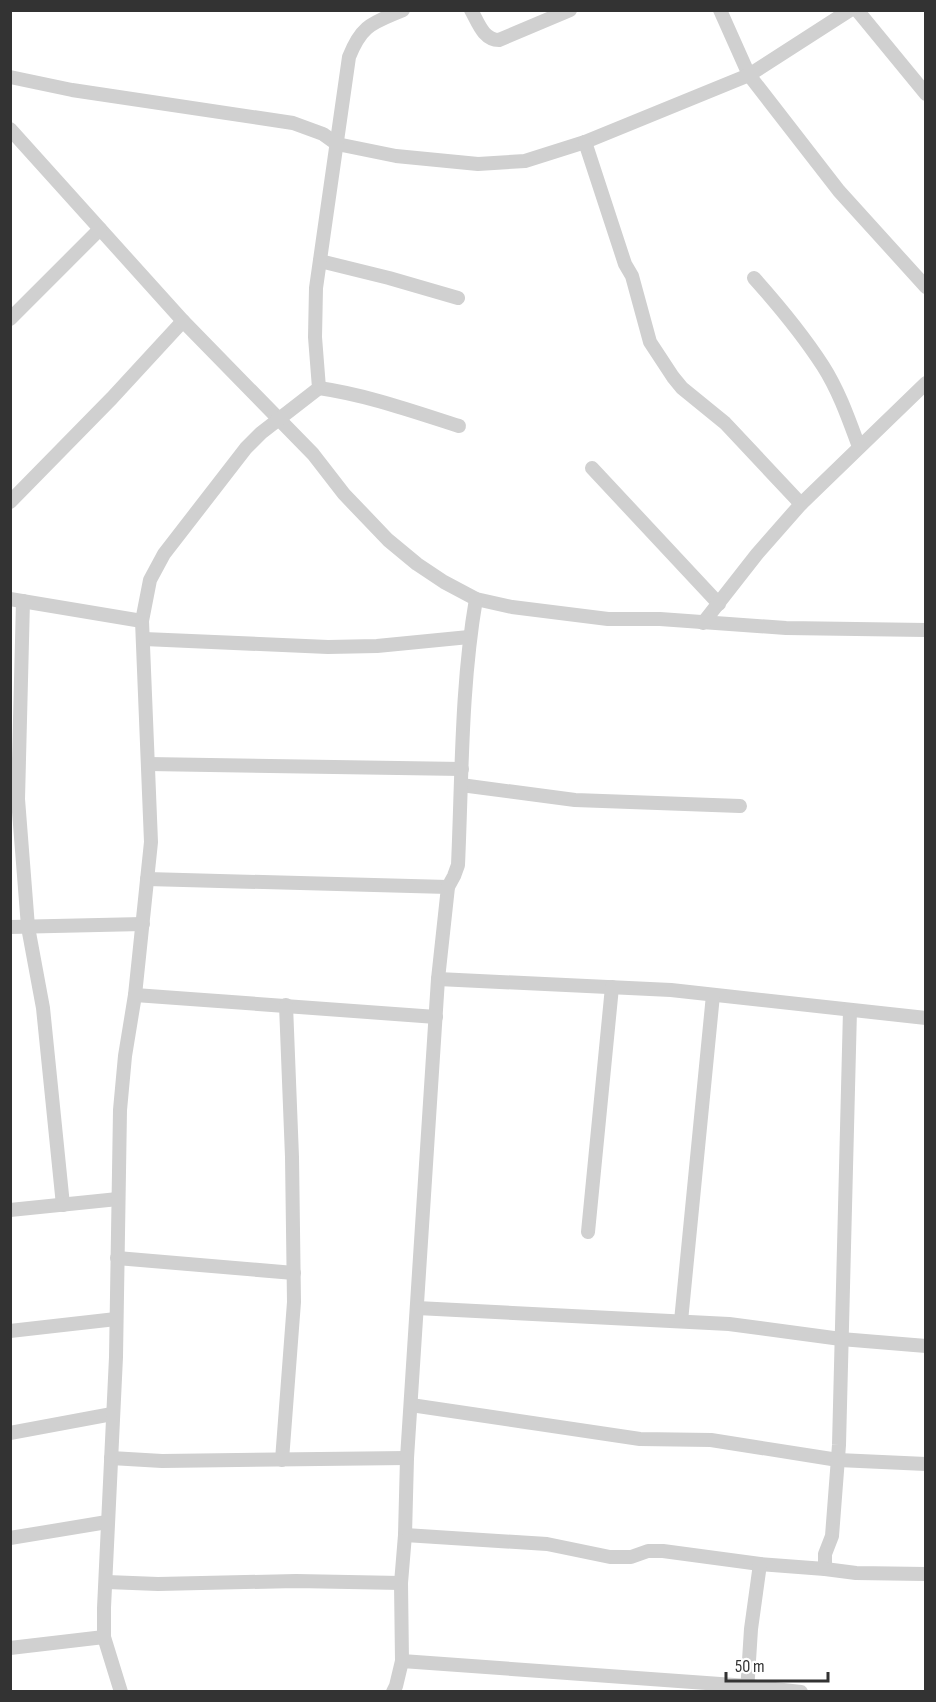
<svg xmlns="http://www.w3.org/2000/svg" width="936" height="1702" viewBox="0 0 936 1702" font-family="'Sofia Sans Condensed',sans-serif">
<rect width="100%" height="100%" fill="#fff"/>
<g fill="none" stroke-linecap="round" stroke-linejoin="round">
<g stroke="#d0d0d0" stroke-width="14">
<path d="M471 10C478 22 483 40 499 40L570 10"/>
<path d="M720 10 749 75 839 191 926 287"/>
<path d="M857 10 926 94"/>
<path d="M10 77 72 90 293 123 323 134 337 144 396 156 478 164 525 161 585 142 749 75 850 10"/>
<path d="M10 129 183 321 313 454 344 494 388 540 417 564 444 582 476 599 512 607 608 619H660L786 628 926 630"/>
<path d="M585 142 625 264 632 276 650 342 673 377 682 388 725 423 801 504"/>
<path d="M320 261 389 278 458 298"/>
<path d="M754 278C779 306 803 335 823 366 839 391 849 420 859 447"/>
<path d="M10 319 100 229"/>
<path d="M319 388C367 395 412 411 459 426"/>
<path d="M592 468 719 604"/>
<path d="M10 502 112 398 183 321"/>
<path d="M10 599 142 621"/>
<path d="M23 601 18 799 28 927 43 1008 63 1205"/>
<path d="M703 623 757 554 801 504 926 383"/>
<path d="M144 639 328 647 377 646 469 637"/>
<path d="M148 764 462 769"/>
<path d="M461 785 575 800 740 806"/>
<path d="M147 879 448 887"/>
<path d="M10 927 143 924"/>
<path d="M438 979 671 990 926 1018"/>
<path d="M135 995 436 1017"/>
<path d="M10 1210 118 1199"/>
<path d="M588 1232 612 987"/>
<path d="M117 1258 294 1273"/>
<path d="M417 1308 729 1324 841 1339 926 1346"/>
<path d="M681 1321 713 995"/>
<path d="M10 1331 116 1319"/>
<path d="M411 1405 640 1439 711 1440 838 1460 926 1464"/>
<path d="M10 1433 112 1414"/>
<path d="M111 1458 162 1461 407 1458"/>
<path d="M282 1460 294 1302 292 1157 286 1005"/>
<path d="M405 1535 547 1544 610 1557H631L648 1551H663L760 1564 825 1569V1554L832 1536 839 1445 850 1010"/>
<path d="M10 1538 107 1522"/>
<path d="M825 1569 856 1573 926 1574"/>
<path d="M107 1582 158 1584 296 1581 401 1583"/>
<path d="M10 1648 104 1637"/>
<path d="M402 1661 748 1686 801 1692"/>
<path d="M121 1692 104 1637V1608L116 1357 120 1110 125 1056 135 995 151 842 142 621 150 580 164 554 246 448 261 433 319 388 315 337 316 288 349 57C362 24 373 23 403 10"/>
<path d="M393 1692 396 1686 402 1661 401 1583 405 1535 407 1458 438 979 448 887 454 876 458 865C462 776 461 686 476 599"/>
<path d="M747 1692 751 1629 760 1564"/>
</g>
</g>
<rect width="936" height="1702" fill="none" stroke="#333333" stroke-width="24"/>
<path d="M726 1672v9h102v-9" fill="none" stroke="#333333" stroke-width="3"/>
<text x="735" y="1672" font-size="18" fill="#333333" stroke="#ffffff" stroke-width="4.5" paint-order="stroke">50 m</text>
</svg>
